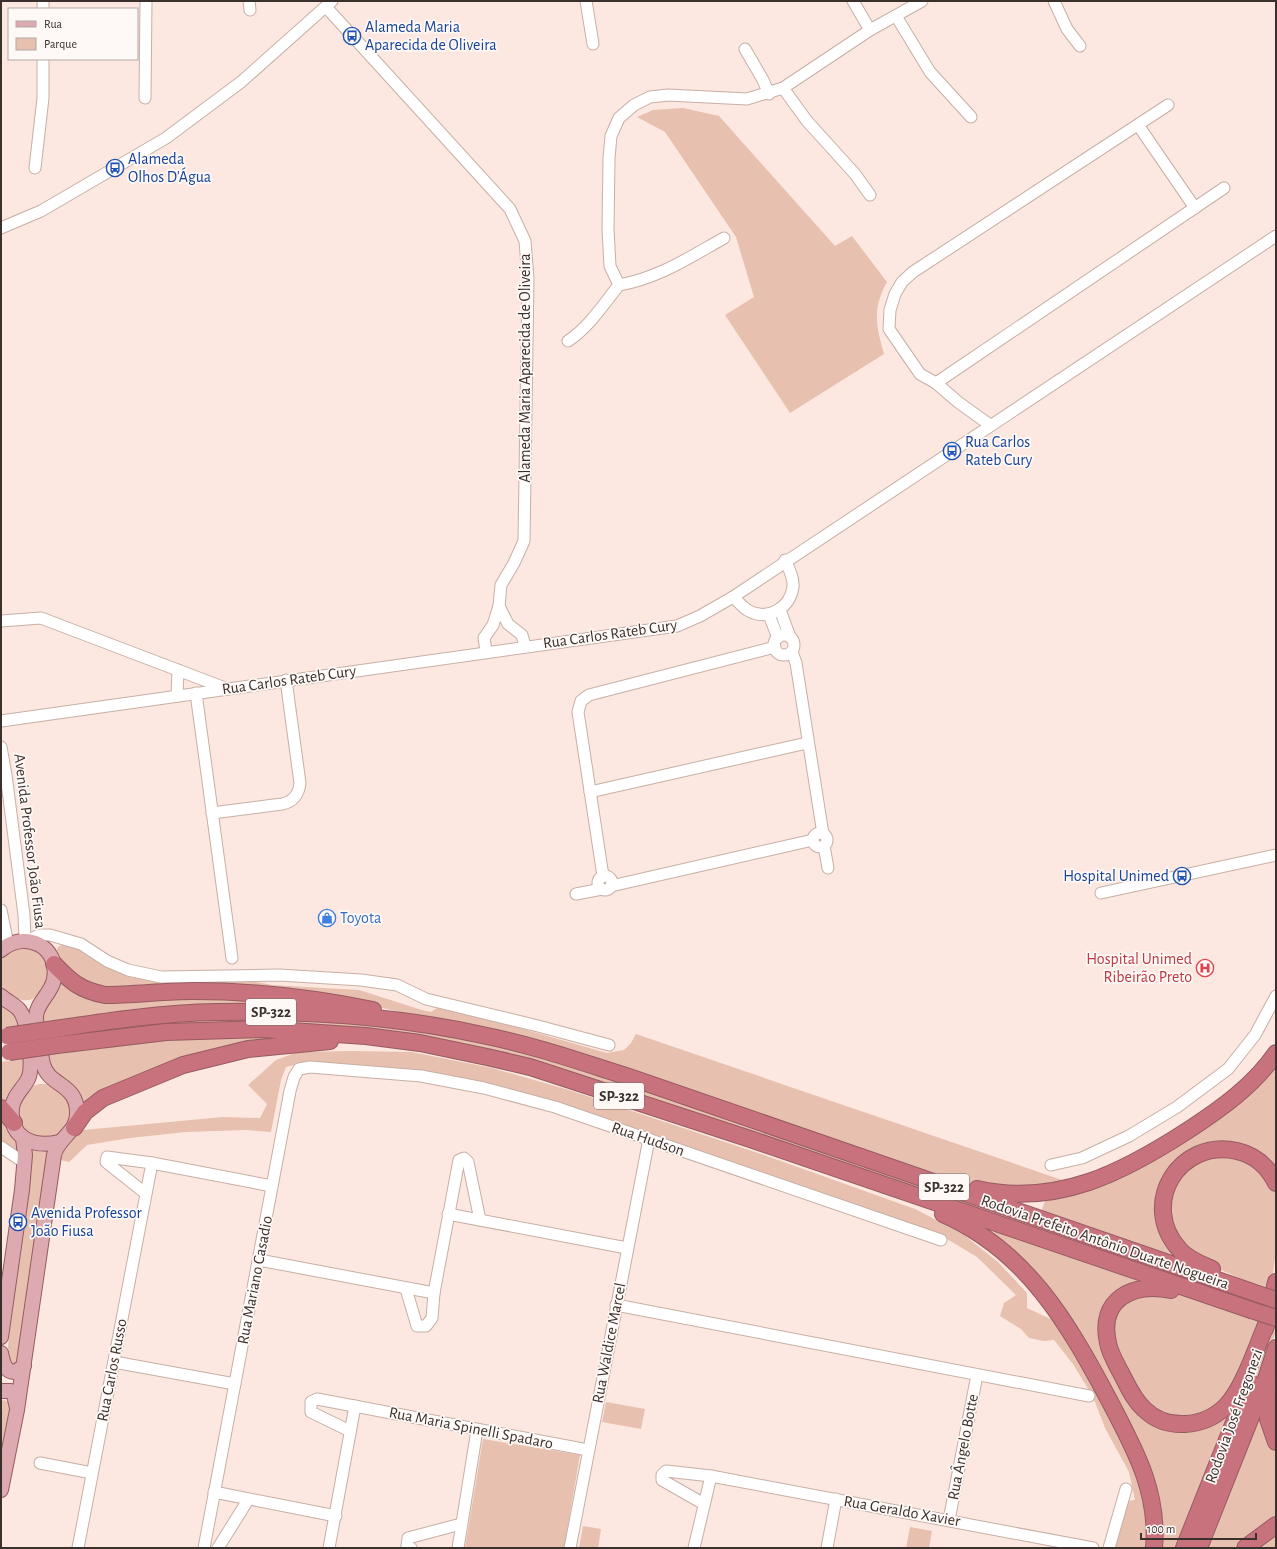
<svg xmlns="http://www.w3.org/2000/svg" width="1277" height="1549" viewBox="0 0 1277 1549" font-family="'Alegreya Sans',sans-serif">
<rect width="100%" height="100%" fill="#fce8e0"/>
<g fill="#e8c0af">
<path d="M683 108 719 116 835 246 852 236 887 282C872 309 876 325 884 354L790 413 725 315 754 297 736 237 665 132 637 117 653 110Z"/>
<path d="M63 944H70L154 981 168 983 244 980 273 985 359 990 422 1010 431 1012 437 1008 509 1025 607 1053 624 1050 631 1043 636 1034 1074 1184 1051 1189 978 1186 421 1017 374 1006 109 991 70 976 56 953 58 947Z"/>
<path d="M18 945 43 953 51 973C36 1001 32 1009 1 990V955Z"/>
<path d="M59 976 71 987 221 997 331 1007 245 1003 185 1005 40 1022Z"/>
<path d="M1 1003 15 1013 21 1025 1 1030Z"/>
<path d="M208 1016 383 1023 523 1049 1247 1297 1246 1301 751 1134 382 1031 52 1041 51 1034Z"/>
<path d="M259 1036 302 1038 257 1044 81 1108 51 1072 46 1055 175 1039Z"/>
<path d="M353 1051 412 1052 492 1068 569 1090 761 1154 915 1209 963 1234 999 1263 1027 1293V1308L1057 1322 1142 1471 1151 1548H1114L1127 1501 1135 1500 1129 1472 1105 1428 1093 1397 1073 1364 1054 1340 1044 1341 1029 1338 1021 1329 1000 1316 1004 1303 1016 1295 977 1257 947 1239 899 1221 575 1108 525 1094 455 1077 410 1069 302 1063 286 1067 281 1080 271 1132 246 1130 186 1132 130 1138 87 1145 69 1162 60 1160 67 1144 83 1130 223 1117 260 1118 267 1104 248 1085 276 1060 298 1052Z"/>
<path d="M26 1058 27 1068 8 1104H1V1062Z"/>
<path d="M1276 1063V1175L1221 1146 1163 1181 1181 1259 1043 1215 1042 1209 1045 1201 1091 1189 1128 1174 1156 1155Z"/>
<path d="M39 1084H50L68 1096 72 1118 60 1136C30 1141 27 1139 16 1112L28 1088Z"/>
<path d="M1 1114 16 1136 18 1150 16 1153 1 1145Z"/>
<path d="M30 1149 41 1152 51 1150 21 1365 13 1369 7 1363 8 1345 31 1164Z"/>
<path d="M1231 1152C1249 1163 1270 1171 1276 1191V1252L1271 1288 1244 1280 1200 1261 1179 1245 1167 1206 1187 1164Z"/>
<path d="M995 1231 1141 1282 1105 1316 1128 1393 1170 1425 1237 1399 1176 1548H1158V1525L1104 1386 992 1237Z"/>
<path d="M1172 1292 1261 1322 1243 1372 1218 1408 1182 1419 1159 1412 1140 1395 1113 1347 1112 1319 1122 1300Z"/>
<path d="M1272 1325 1276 1326V1332L1193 1548 1243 1416Z"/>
<path d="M4 1400 10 1403 13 1412 1 1466V1401Z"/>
<path d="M606 1402 645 1409 641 1429 602 1422Z"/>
<path d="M1263 1408C1264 1423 1264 1442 1276 1453V1518L1233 1548H1208Z"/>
<path d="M483 1439 580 1455 564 1548H465Z"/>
<path d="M583 1526 601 1529 598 1548H579Z"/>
<path d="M910 1527 932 1531 929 1548H906Z"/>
<path d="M1276 1529V1548H1250Z"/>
</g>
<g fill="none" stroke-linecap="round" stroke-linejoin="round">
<defs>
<g id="minor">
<path d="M43 1V9"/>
<path d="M249 1 250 10"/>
<path d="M586 1 593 44"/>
<path d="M853 1 870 30"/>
<path d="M1054 1 1067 29 1080 46"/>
<path d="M326 7 510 209 525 241 528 278 524 541 514 563 501 585 499 606 493 625 484 638 486 651"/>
<path d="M896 16 930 72 971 117"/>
<path d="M745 49 763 80 769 94"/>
<path d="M783 88 807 121 855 174 870 195"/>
<path d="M145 98 146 1"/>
<path d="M1138 125 1195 208"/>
<path d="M35 168 43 98V59"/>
<path d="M1 228 41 211 166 138 241 82 332 1"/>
<path d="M619 285 610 266 608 229 609 158 611 136 619 118 634 105 650 97 668 95 747 99 783 88 870 30 922 1"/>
<path d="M568 341C589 327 603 305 619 285 659 278 690 257 724 238"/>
<path d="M936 383 1224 188"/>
<path d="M990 425 958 402 936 383 920 374 889 329 890 310 895 294 902 282 913 272 1168 105"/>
<path d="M733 597C738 601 743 608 749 611 768 621 790 608 793 587 794 578 789 569 785 560"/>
<path d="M499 606 508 624 522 635 525 646"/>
<path d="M780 610 790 637"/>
<path d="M769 615 778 638"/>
<path d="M1 621 41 618 225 688"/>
<circle cx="784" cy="645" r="10"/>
<path d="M792 652 796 663 823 834"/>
<path d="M196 693 232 958"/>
<path d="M177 696 178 670"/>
<path d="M1 721 677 626 700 616 733 597 1276 236"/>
<path d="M1 747 6 775 24 915 25 939"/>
<path d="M590 792 807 743"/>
<path d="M212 813 282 804C293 802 299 794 300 783L286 680"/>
<circle cx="820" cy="840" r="7"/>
<path d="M824 846 828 868"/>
<path d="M603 876 578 712 581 701 589 695 775 647"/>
<circle cx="605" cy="883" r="7"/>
<path d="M611 886 813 840"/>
<path d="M1101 893 1276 855"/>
<path d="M576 894 602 889"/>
<path d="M1 910 8 944H1"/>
<path d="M29 940 39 935H50L81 944 107 961 128 970 161 977 279 975 361 980 397 985 426 999 538 1026 609 1045"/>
<path d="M1 1147 25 1163"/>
<path d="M1051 1165 1082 1158 1129 1136 1177 1107 1228 1069 1255 1035 1276 996"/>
<path d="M145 1193 106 1162 107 1157 152 1163 272 1186"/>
<path d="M448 1214 627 1248"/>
<path d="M259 1260 434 1293"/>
<path d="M406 1289 417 1326H426L432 1318 434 1293 459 1160 464 1158 468 1162 480 1220"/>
<path d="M616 1305 1089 1396"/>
<path d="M114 1362 235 1384"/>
<path d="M350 1431 311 1412V1402L317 1399 588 1450"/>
<path d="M40 1463 92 1473"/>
<path d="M214 1492 336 1516"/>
<path d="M704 1504 662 1480V1475L666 1471 711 1476 1093 1548"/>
<path d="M949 1520 977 1375"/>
<path d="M78 1548 152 1163"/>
<path d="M204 1548 290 1091 294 1077 299 1069 310 1067 421 1076 484 1088 555 1107 941 1240"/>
<path d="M218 1548 248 1500"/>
<path d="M329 1548 355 1406"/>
<path d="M411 1548 407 1546 408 1538 461 1524"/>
<path d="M458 1548 477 1430"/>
<path d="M570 1548 649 1139"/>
<path d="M694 1548 711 1476"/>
<path d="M827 1548 836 1499"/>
<path d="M1109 1548 1126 1489"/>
</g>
<g id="major">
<path d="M1 950C26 929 60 947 54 979 52 993 37 1002 36 1016 36 1031 40 1050 43 1064 49 1087 78 1083 77 1114 77 1132 58 1138 54 1155L17 1410 1 1490"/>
<path d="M1 996C7 1002 15 1004 20 1011 28 1022 34 1067 28 1079 23 1089 13 1096 12 1108 9 1138 33 1148 59 1142"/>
<path d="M1 1337 22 1190 25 1155 23 1138"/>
<path d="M1 1353C3 1361 4 1372 15 1372L24 1366"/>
<path d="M1 1391H11L14 1395 17 1408"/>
</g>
<g id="highway">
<path d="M54 964C71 982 80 990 105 995 134 995 164 991 193 991 253 991 314 998 373 1010"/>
<path d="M55 1029C108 1021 162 1013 217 1012 306 1010 399 1016 487 1036 536 1046 584 1063 632 1078L1258 1294"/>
<path d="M57 1045 166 1032 261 1029 366 1036 420 1043 487 1057 530 1067 576 1082 750 1139 1251 1310"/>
<path d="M1 1108 14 1123"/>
<path d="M74 1128 85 1112 103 1098 183 1065 248 1049 330 1041"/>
<path d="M977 1189C1058 1207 1124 1172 1190 1129 1222 1108 1254 1085 1276 1053"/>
<path d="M943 1214C1027 1251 1068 1323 1109 1400 1134 1448 1159 1491 1154 1548"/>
<path d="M1212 1269C1201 1264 1187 1259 1179 1249 1139 1204 1179 1138 1237 1151 1255 1155 1268 1167 1276 1183"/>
<path d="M1171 1290C1133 1282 1098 1299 1108 1343 1110 1354 1116 1363 1121 1373 1128 1386 1133 1399 1144 1409 1166 1431 1204 1428 1226 1406 1243 1389 1256 1348 1266 1325"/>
<path d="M1265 1329 1276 1282"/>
<path d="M1270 1385 1268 1419 1276 1442"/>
<path d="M1184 1548 1250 1382"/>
<path d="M1199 1548 1266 1379 1276 1348"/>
<path d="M1245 1548 1276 1525"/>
</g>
</defs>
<use href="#minor" stroke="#c7afa5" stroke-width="13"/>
<use href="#major" stroke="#965b61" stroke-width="16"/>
<use href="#highway" stroke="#965b61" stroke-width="18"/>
<use href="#minor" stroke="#fff" stroke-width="11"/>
<use href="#major" stroke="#deaab1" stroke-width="14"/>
<use href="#highway" stroke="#c8727d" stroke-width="16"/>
<defs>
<g id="highway-bridge">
<path d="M7 1036 55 1029"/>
<path d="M9 1052 57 1045"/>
<path d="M1258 1294 1276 1300"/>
<path d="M1251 1310 1276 1318"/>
</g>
</defs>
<use href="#highway-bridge" stroke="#965b61" stroke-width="18" stroke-linecap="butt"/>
<use href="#highway-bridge" stroke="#c8727d" stroke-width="16"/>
</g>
<defs>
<symbol id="bus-ring" viewBox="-11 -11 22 22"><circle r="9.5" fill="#fef9f7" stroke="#1a4fb4" stroke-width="1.5"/><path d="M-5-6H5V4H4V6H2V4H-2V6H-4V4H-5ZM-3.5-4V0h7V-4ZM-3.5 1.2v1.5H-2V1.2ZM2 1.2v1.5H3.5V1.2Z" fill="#1a4fb4"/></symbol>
<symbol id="shop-ring" viewBox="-11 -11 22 22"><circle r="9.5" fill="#fef9f7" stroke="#3f7fe0" stroke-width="1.5"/><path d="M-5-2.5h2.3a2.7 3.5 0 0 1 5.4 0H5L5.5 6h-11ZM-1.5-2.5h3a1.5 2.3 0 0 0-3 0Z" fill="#3f7fe0"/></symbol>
<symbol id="hospital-ring" viewBox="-11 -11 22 22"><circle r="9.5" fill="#fef9f7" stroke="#e0444e" stroke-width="1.5"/><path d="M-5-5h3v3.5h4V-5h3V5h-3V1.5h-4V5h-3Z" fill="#e0444e"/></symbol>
</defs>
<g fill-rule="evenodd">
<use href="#bus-ring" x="342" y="26" width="20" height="20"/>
<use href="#bus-ring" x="105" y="158" width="20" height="20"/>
<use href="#bus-ring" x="942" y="441" width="20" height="20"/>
<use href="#bus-ring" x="1172" y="866" width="20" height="20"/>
<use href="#shop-ring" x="317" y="908" width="20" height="20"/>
<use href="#hospital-ring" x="1195" y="958" width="20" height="20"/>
<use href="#bus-ring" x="8" y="1212" width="20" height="20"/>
</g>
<g text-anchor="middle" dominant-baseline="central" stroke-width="3.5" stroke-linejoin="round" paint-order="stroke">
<g fill="#fef9f7" stroke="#756c69" stroke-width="1">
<rect x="246" y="999" width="50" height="26" rx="3"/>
<rect x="594" y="1083" width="50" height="26" rx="3"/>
<rect x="919" y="1174" width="50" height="26" rx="3"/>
</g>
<g font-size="15" font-weight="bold" fill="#3a302c">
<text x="271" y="1012">SP-322</text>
<text x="619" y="1096">SP-322</text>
<text x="944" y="1187">SP-322</text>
</g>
<g font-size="16" fill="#164399" stroke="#fef9f7" text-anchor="start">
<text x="365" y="27">Alameda Maria<tspan x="365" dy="18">Aparecida de Oliveira</tspan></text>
<text x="128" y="159">Alameda<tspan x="128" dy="18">Olhos D'Água</tspan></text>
<text x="965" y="442">Rua Carlos<tspan x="965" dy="18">Rateb Cury</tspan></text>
<text x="1169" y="876" text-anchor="end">Hospital Unimed</text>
<text x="31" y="1213">Avenida Professor<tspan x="31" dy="18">João Fiusa</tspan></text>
</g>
<g font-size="16" fill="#3a302c" stroke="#fef9f7">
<text transform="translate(525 368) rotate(-90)">Alameda Maria Aparecida de Oliveira</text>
<text transform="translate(610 634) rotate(-8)">Rua Carlos Rateb Cury</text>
<text transform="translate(289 680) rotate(-8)">Rua Carlos Rateb Cury</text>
<text transform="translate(30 841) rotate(83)">Avenida Professor João Fiusa</text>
<text transform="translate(648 1139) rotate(19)">Rua Hudson</text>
<text transform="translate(1105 1242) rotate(19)">Rodovia Prefeito Antônio Duarte Nogueira</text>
<text transform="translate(255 1280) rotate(-79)">Rua Mariano Casadio</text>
<text transform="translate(609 1343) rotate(-79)">Rua Waldice Marcel</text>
<text transform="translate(112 1370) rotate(-79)">Rua Carlos Russo</text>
<text transform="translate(1234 1416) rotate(-70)">Rodovia José Fregonezi</text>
<text transform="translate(471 1428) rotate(11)">Rua Maria Spinelli Spadaro</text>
<text transform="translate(963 1447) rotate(-79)">Rua Ângelo Botte</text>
<text transform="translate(902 1511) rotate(10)">Rua Geraldo Xavier</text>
</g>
<g font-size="16" fill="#366cbe" stroke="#fef9f7" text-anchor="start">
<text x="340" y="918">Toyota</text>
</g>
<g font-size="16" fill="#be3a42" stroke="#fef9f7" text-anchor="end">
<text x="1192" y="959">Hospital Unimed<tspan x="1192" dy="18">Ribeirão Preto</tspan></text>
</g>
</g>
<rect width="1277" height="1549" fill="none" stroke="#3a302c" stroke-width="4"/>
<rect x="8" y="8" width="130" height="52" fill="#fef9f7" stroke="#b0a9a6"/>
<rect x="16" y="21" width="20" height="6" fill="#deaab1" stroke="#b0a9a6"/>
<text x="44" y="28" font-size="12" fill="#3a302c">Rua</text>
<rect x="16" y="38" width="20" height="12" fill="#e8c0af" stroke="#b0a9a6"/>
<text x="44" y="48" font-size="12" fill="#3a302c">Parque</text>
<path d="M1141 1533v6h115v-6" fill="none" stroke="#3a302c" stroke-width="2"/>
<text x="1147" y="1533" font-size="12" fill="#3a302c" stroke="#fef9f7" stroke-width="3" paint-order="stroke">100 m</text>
</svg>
